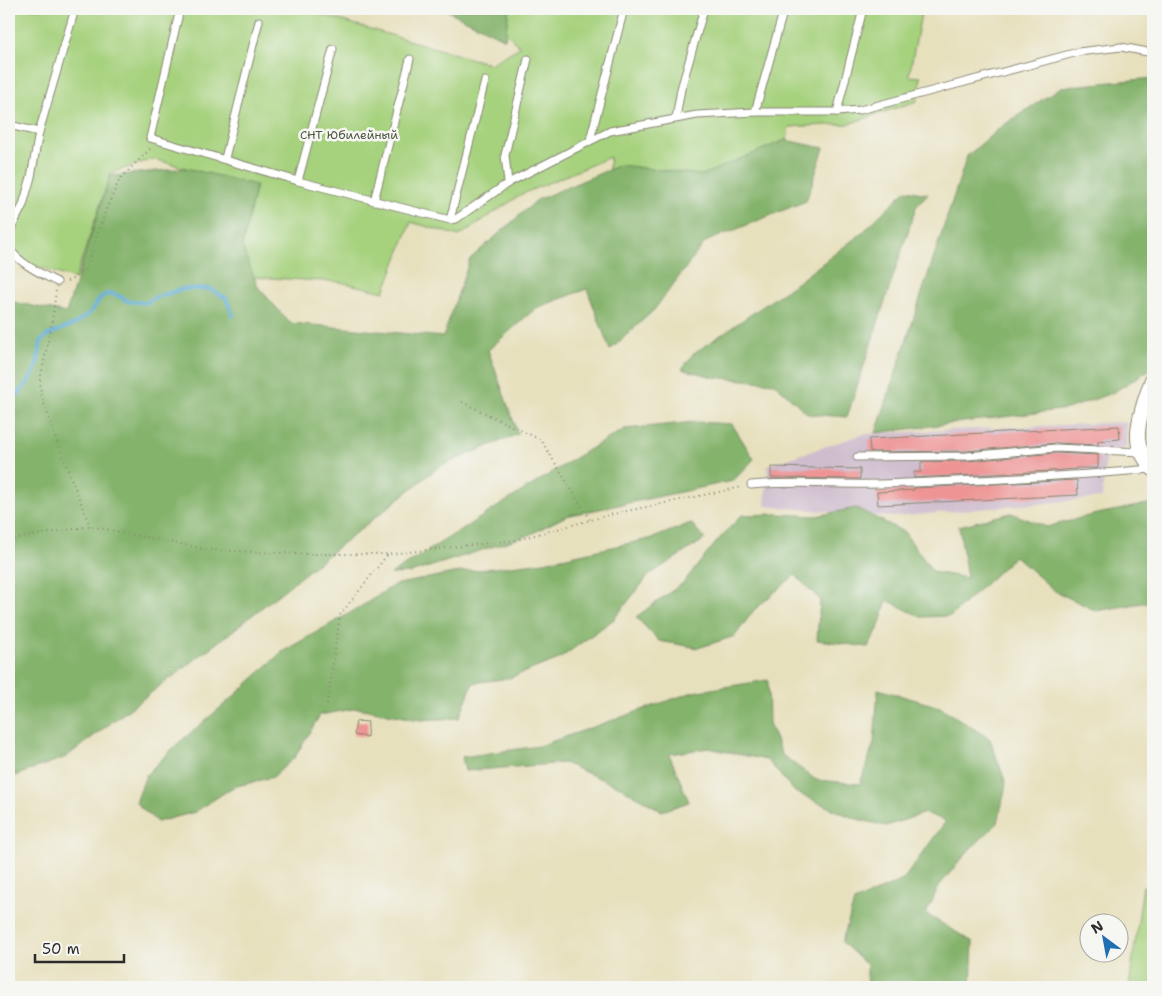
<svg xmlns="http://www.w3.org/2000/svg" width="1162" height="996" viewBox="0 0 1162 996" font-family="'Shantell Sans',sans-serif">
<rect width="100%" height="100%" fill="#f6f6f2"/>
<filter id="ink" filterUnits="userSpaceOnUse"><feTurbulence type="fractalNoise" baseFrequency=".02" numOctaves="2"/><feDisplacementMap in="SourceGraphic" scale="10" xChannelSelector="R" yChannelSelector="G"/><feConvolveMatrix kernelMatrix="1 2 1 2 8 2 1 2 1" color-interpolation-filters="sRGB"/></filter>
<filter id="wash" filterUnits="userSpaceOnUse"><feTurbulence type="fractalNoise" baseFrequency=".0096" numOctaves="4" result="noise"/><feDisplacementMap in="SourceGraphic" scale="20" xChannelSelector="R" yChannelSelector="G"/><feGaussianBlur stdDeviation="1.12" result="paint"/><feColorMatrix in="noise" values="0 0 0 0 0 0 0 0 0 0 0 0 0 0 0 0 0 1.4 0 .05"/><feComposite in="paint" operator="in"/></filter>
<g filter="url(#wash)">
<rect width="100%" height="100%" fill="#e7e0bd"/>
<path fill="#cfbdce" d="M1126 422 1127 447 1106 455 1102 498 893 517 765 506 768 465 864 434Z"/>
<g fill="#a6d17d" stroke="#687e54">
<path d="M9 9H302L490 64 520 47 499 26 510 9H922L909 76 921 77 917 101 848 124 789 127 787 142 715 179 608 178 610 157 522 194 459 236 411 222 384 292 340 282 236 276 255 187 153 159 111 173 75 279 25 263 9 247V229L13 217 9 219Z"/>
<path d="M1143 886 1153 888V987H1129Z"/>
</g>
<g fill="#84b36c" stroke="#586f4c">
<path d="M444 9H509L505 39Z"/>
<path d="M1153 78V357L1151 369 1112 393 1067 409 876 433 967 156 1001 127 1061 87Z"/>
<path d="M785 140 824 148 806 201 705 242 654 310 610 350 587 289 536 308 488 350 518 434 440 466 226 636 66 757 9 778V301L66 313 110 176 186 168 256 185 242 246 258 287 290 323 443 337 470 259 537 200 620 165 702 175Z"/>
<path d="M906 190 928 194 916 207 847 417 808 414 774 383 713 377 682 369 693 354 794 285 862 233Z"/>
<path d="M695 422 732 424 754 459 733 481 566 516 529 535 410 573 391 574 583 453 625 429Z"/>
<path d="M1153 503V585L1148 602 1096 611 1055 591 1015 556 951 616 921 617 887 600 878 629 868 647 817 640 820 600 795 575 754 610 735 636 698 648 659 641 636 617 683 583 720 538 742 515 778 514 816 516 856 508 904 532 933 572 967 578 959 526 1011 513 1047 527 1092 515Z"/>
<path d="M691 523 705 539 649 575 614 619 559 659 509 678 473 683 459 718 420 720 358 708 320 715 295 757 273 777 233 787 195 812 157 822 136 803 146 775 175 746 232 698 282 652 362 606 394 585 453 573 544 562 653 538Z"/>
<path d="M768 680 769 723 782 755 816 780 860 784 874 743 878 689 940 707 990 739 1006 784 998 823 969 850 939 886 926 914 973 942 971 987H867V965L842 942 854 902 903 880 946 821 925 813 886 826 853 818 795 792 767 760 708 748 669 754 689 802 662 811 620 787 564 763 465 771 462 757 539 746 693 692Z"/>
</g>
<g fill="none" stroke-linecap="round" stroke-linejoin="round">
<path stroke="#59a9d3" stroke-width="4" d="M9 406 31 378 37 365 41 341 48 335 75 324 90 313 101 297 110 293 119 296 127 301 146 303 154 298 182 289H210L226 298 233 316"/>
</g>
<g id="blocks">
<g fill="#ee9494">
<path d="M1119 426 1120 439 1098 441V445L1056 443 967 451 870 452 869 439Z"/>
<path d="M1056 453 1098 455V468H1076V469L1050 471 914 478V472H921V462L967 461Z"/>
<path d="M771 467 860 469V479L771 478Z"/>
<path d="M1077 480 1078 495 878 505 877 492 914 490V488Z"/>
<path d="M356 721 368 722 367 737 354 735Z"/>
</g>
</g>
</g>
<g filter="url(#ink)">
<use href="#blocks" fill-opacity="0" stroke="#898674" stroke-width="1"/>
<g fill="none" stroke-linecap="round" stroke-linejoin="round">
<defs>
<g id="service">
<path d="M180 9 150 138 298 181 450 220 456 219 508 183 610 131 697 115 755 112H837L860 110 1078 52 1121 47 1153 53"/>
<path d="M755 112 784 9"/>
<path d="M837 112 863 9"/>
<path d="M676 118 681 89 704 9"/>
<path d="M9 125 39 132"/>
<path d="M590 140 624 9"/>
<path d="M225 158 259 21"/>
<path d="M298 181 333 49"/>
<path d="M508 183 505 155 528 59"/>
<path d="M374 201 410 59"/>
<path d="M450 220 485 81"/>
<path d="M9 233 23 205 31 177 39 132 75 9"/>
<path d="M9 248C20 264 40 273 57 282"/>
<path d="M857 457 967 456 1056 448 1141 452"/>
<path d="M751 485C794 481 837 485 880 484 971 481 1062 477 1152 469"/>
</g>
<path id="minor" d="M1153 377C1147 394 1137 420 1138 438 1138 450 1146 461 1153 469"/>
</defs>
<use href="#service" stroke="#898674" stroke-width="9"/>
<use href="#minor" stroke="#898674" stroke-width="16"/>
<g stroke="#898674" stroke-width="2" stroke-dasharray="1 4" stroke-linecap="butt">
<path d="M67 281 71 280 83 271 88 262 107 207 120 179 151 148"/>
<path d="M56 291 51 327 40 380 41 394 58 445 90 526"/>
<path d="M462 402 541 440 590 520"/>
<path d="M9 540 90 526 209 550 304 554H391L516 540 613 514 742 487"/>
<path d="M327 704 340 615 388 554"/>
</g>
<use href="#service" stroke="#fff" stroke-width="7"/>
<use href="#minor" stroke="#fff" stroke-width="14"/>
</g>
</g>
<g text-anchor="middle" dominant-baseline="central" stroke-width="5" stroke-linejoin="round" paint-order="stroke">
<g font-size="12" fill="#4a5440" stroke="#f6f6f2">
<text x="349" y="135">СНТ Юбилейный</text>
</g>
</g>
<rect width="1162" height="996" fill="none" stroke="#f6f6f2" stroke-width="30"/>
<g transform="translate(1104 938) rotate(328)"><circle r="24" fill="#f6f6f2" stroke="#a5a5a2"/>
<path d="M0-4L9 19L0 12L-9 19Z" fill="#1f6fb2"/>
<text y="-8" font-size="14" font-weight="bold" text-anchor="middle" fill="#2b2b2b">N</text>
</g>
<path d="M35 954v8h89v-8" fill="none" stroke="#2b2b2b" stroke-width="2.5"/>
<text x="42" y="954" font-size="15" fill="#2b2b2b" stroke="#f6f6f2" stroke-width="4" paint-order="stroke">50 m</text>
</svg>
